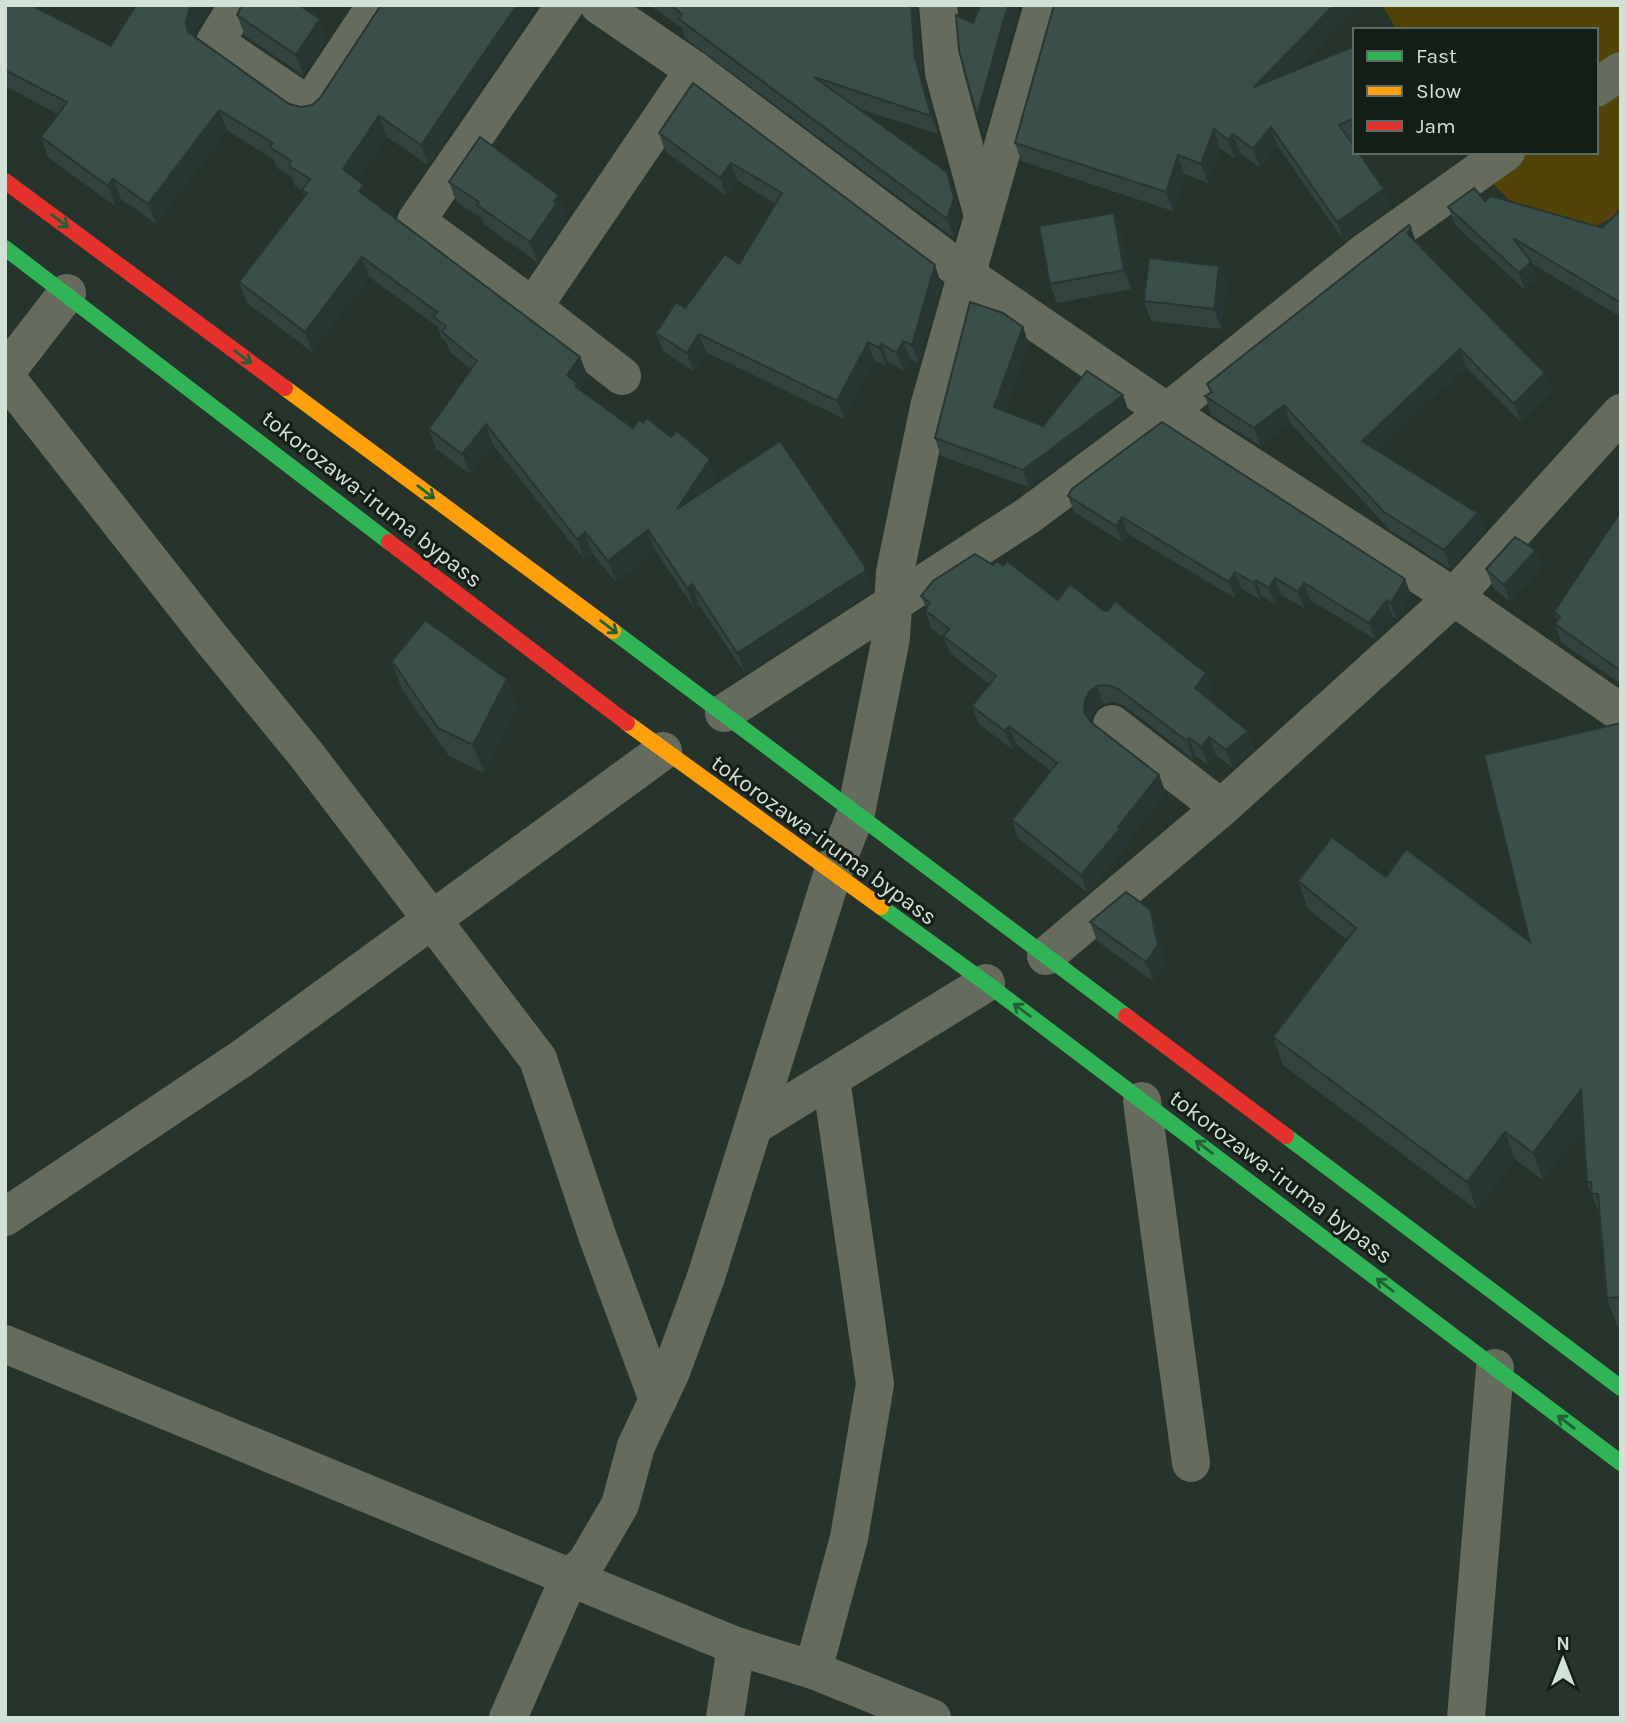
<svg xmlns="http://www.w3.org/2000/svg" width="1626" height="1723" viewBox="0 0 1626 1723" font-family="Karla,sans-serif">
<rect width="100%" height="100%" fill="#26342b"/>
<path fill="#524408" d="M1382 5H1621V214L1587 230 1516 207 1495 186 1473 152H1596V30H1397Z"/>
<g fill="none" stroke-linecap="round" stroke-linejoin="round">
<g stroke="#656b5d" stroke-width="38">
<path d="M238 5 215 42 309 106 376 5"/>
<path d="M565 5 416 221 533 307 694 70"/>
<path d="M599 5 694 70 967 275 1167 412 1454 597 1621 713"/>
<path d="M938 5 944 73 983 216"/>
<path d="M1596 88 1621 71"/>
<path d="M533 307 622 376"/>
<path d="M5 373 67 293"/>
<path d="M5 376 210 637 305 753 538 1059 598 1238 658 1400"/>
<path d="M724 713 1029 515 1167 412 1364 253 1506 152"/>
<path d="M1112 724 1221 808"/>
<path d="M1046 956 1221 808 1454 597 1621 413"/>
<path d="M1142 1101 1191 1463"/>
<path d="M755 1125 986 983"/>
<path d="M5 1217 244 1057 663 751"/>
<path d="M5 1344 736 1646 813 1670 932 1718"/>
<path d="M813 1670 849 1538 875 1384 831 1079"/>
<path d="M508 1718 569 1578 586 1563 620 1505 636 1446 671 1372 706 1277 832 875 856 813 891 638 895 572 929 407 1043 5"/>
<path d="M725 1718 736 1646"/>
<path d="M1466 1718 1495 1368"/>
</g>
<g stroke="#30b455" stroke-width="16">
<path d="M5 248 389 542"/>
<path d="M613 631 1126 1016"/>
<path d="M881 907 986 983 1621 1463"/>
<path d="M1286 1136 1621 1388"/>
</g>
<g stroke="#ff9f0a" stroke-width="16">
<path d="M285 388 613 631"/>
<path d="M627 723 881 907"/>
</g>
<g stroke="#e5322d" stroke-width="16">
<path d="M5 181 285 388"/>
<path d="M389 542 627 723"/>
<path d="M1126 1016 1286 1136"/>
</g>
</g>
<g fill="#334440">
<path d="M5 5 111 46 136 5H212L196 31 195 36 289 104 301 107 312 105 320 98 381 5 428 165 387 137 357 179 369 198 580 357 588 377 579 389 633 428 717 479 713 485 872 587V591L745 673 699 605 694 608 655 550 616 582 592 553 584 559 493 445 470 474 436 449 429 429 471 370 450 352 445 340 441 337 437 326 369 277 312 352 247 303 239 282 305 197 302 190 295 186 292 177 277 168 274 160 227 130 156 224 121 199 115 206 48 157 41 137 58 114 5 86Z"/>
<path d="M649 5H916L922 75 938 134 856 108 954 191 960 216 954 238 685 38 682 28Z"/>
<path d="M1054 5H1359L1296 70 1355 46V140L1351 142 1390 207 1344 241 1277 145 1260 168 1240 153 1235 159 1220 148 1208 183 1184 174 1173 211 1021 161 1015 143Z"/>
<path d="M237 15 327 39 303 75 245 36Z"/>
<path d="M693 83 941 283 919 363 910 359 904 371 888 362 886 366 874 360 844 419 706 352 693 371 663 351 656 333 739 264 776 204 738 181 726 196 665 151 659 133Z"/>
<path d="M449 182 559 195 566 214 563 219 564 223 537 262 484 224 482 219 456 201Z"/>
<path d="M1485 201 1602 228 1621 209V317L1531 263 1537 279 1525 290 1455 225 1448 207Z"/>
<path d="M1114 213 1121 232 1131 289 1057 303 1050 284Z"/>
<path d="M1416 241 1545 373 1552 391 1521 422 1466 367 1377 450 1478 513 1484 531 1450 569 1390 530 1290 423 1261 446 1211 415 1205 396 1210 393 1207 384Z"/>
<path d="M1219 266 1226 286 1221 329 1151 321 1144 301Z"/>
<path d="M1029 344 1005 412 1043 426 1123 395 1129 413 1029 487 941 456 935 438Z"/>
<path d="M1068 496 1405 579 1411 595 1397 619 1393 617 1375 639 1310 600 1304 608 1281 595 1275 604 1262 596 1260 600 1241 588 1235 598 1128 534 1122 542 1074 512Z"/>
<path d="M1621 511V684L1561 642 1555 624 1557 620 1554 612Z"/>
<path d="M993 565 1003 566 1058 600 1104 611 1206 673 1212 691 1207 698 1254 748 1233 768 1216 755 1208 765 1196 756 1193 759 1125 706 1114 702 1103 704 1095 710 1090 721 1092 723 1159 775 1166 793 1126 843 1127 846 1087 892 1018 838 1012 820 1051 771 1016 744 1012 749 979 724 972 706 989 684 950 653 944 638 931 628 925 610 926 608 921 596Z"/>
<path d="M1542 568 1510 602 1493 587 1486 569Z"/>
<path d="M392 661 507 679 517 708 484 773 449 756 402 690Z"/>
<path d="M1621 723V1325L1617 1326 1607 1298 1599 1213 1587 1182 1583 1128 1543 1180 1515 1159 1477 1210 1283 1065 1273 1037 1347 940 1308 909 1298 881 1386 877 1530 942Z"/>
<path d="M1150 909 1157 928 1165 964 1153 981 1097 941 1090 922Z"/>
</g>
<g fill="#293734">
<path d="M192 5H212L196 31 193 42 188 32 186 21 189 11Z"/>
<path d="M517 5H538L428 165 421 145Z"/>
<path d="M911 5H916L922 75 938 134 931 116 915 57Z"/>
<path d="M1008 5H1020L984 135 977 116Z"/>
<path d="M1334 5H1359L1261 105 1254 87Z"/>
<path d="M320 19 327 39 303 75 296 55Z"/>
<path d="M219 110 227 130 156 224 148 204Z"/>
<path d="M379 116 387 137 350 189 343 169Z"/>
<path d="M1271 127 1277 145 1260 168 1253 149Z"/>
<path d="M1214 129 1220 148 1208 183 1201 164Z"/>
<path d="M1233 134 1240 153 1235 159 1228 140Z"/>
<path d="M1178 155 1184 174 1173 211 1166 192Z"/>
<path d="M731 163 738 181 726 196 720 178Z"/>
<path d="M947 172 954 191 960 216 954 238 947 219Z"/>
<path d="M113 179 121 199 115 206 108 186Z"/>
<path d="M364 185 371 205 359 191Z"/>
<path d="M1384 189 1390 207 1344 241 1337 222Z"/>
<path d="M559 195 566 214 563 219 564 223 537 262 530 242Z"/>
<path d="M1114 213 1121 232 1131 289 1124 270Z"/>
<path d="M1411 228 1418 247 1407 233Z"/>
<path d="M362 257 369 277 312 352 305 332Z"/>
<path d="M1531 262 1537 279 1525 290 1519 273Z"/>
<path d="M935 265 941 283 919 363 912 345Z"/>
<path d="M1219 266 1226 286 1221 329 1214 309Z"/>
<path d="M1023 327 1029 344 1001 425 994 407Z"/>
<path d="M699 334 706 352 693 371 687 353Z"/>
<path d="M903 341 910 359 904 371 897 353Z"/>
<path d="M868 342 874 360 844 419 837 401Z"/>
<path d="M881 344 888 362 886 366 879 348Z"/>
<path d="M1460 349 1466 367 1368 459 1362 441Z"/>
<path d="M580 357 588 377 577 391 567 375Z"/>
<path d="M1545 373 1552 391 1521 422 1514 404Z"/>
<path d="M1123 395 1129 413 1029 487 1023 470Z"/>
<path d="M1284 405 1290 423 1261 446 1254 428Z"/>
<path d="M486 424 493 445 470 474 462 454Z"/>
<path d="M710 459 717 479 685 529 677 509Z"/>
<path d="M1478 513 1484 531 1450 569 1444 550Z"/>
<path d="M1122 517 1128 534 1122 542 1116 526Z"/>
<path d="M648 530 655 550 616 582 608 561Z"/>
<path d="M585 532 592 553 584 559 577 539Z"/>
<path d="M1536 550 1542 568 1510 602 1504 585Z"/>
<path d="M865 566 872 587V591L745 673 737 653Z"/>
<path d="M1235 572 1241 588 1235 598 1229 582Z"/>
<path d="M1275 578 1281 595 1275 604 1269 588Z"/>
<path d="M1405 579 1411 595 1397 619 1391 603Z"/>
<path d="M1256 580 1262 596 1260 600 1254 583Z"/>
<path d="M1304 583 1310 600 1304 608 1298 592Z"/>
<path d="M692 584 699 605 694 608 687 588Z"/>
<path d="M1387 600 1393 617 1375 639 1369 623Z"/>
<path d="M1206 673 1212 691 1201 706 1195 688Z"/>
<path d="M507 679 517 708 484 773 473 745Z"/>
<path d="M1097 686 1103 704 1095 710 1090 722 1085 714 1084 704 1089 692Z"/>
<path d="M1009 726 1016 744 1012 749 1005 731Z"/>
<path d="M1248 731 1254 748 1233 768 1226 750Z"/>
<path d="M1209 737 1216 755 1208 765 1201 747Z"/>
<path d="M1189 738 1196 756 1193 759 1187 741Z"/>
<path d="M1159 775 1166 793 1126 843 1127 846 1087 892 1081 875Z"/>
<path d="M1150 909 1157 928 1165 964 1153 981 1146 962Z"/>
<path d="M1581 1090 1591 1118 1543 1180 1533 1153Z"/>
<path d="M1505 1132 1515 1159 1477 1210 1467 1182Z"/>
</g>
<g fill="#3b4f4a" stroke="#293734" stroke-width="2">
<path d="M5 5H31L111 46 136 5H192L189 11 186 21 188 32 289 104 301 107 312 105 320 98 381 5H517L421 145 379 116 343 169 364 185 359 191 580 357 567 375 577 383 575 386 633 428 639 420 643 423 647 418 671 437 677 431 710 459 677 509 780 441 865 566V571L737 653 692 584 687 588 648 530 608 561 585 532 577 539 486 424 462 454 429 429 477 361 442 332 446 326 433 317 437 312 362 257 305 332 239 282 307 193 302 190 310 179 288 165 291 161 270 147 273 143 219 110 148 204 113 179 108 186 41 137 67 102 5 70Z"/>
<path d="M242 5H299L320 19 296 55 237 15Z"/>
<path d="M670 5H911L915 57 931 116 814 77 947 172 954 198 947 219 679 19 682 14Z"/>
<path d="M981 5H1008L977 116 959 50 956 15 973 23Z"/>
<path d="M1054 5H1334L1254 87 1355 46V118L1339 125 1355 147V152H1358L1384 189 1337 222 1271 127 1253 149 1233 134 1228 140 1214 129 1201 164 1178 155 1166 192 1015 143Z"/>
<path d="M693 83 935 265 912 345 903 341 897 353 881 344 879 348 868 342 837 401 699 334 687 353 656 333 676 302 685 308 725 254 739 264 782 193 731 163 720 178 659 133Z"/>
<path d="M480 137 559 195 554 201 557 203 530 242 477 205 479 202 449 182Z"/>
<path d="M1474 188 1485 201 1491 196 1602 228 1621 209V303L1513 238 1531 262 1519 273 1448 207Z"/>
<path d="M1114 213 1124 270 1050 284 1039 226Z"/>
<path d="M1409 225 1411 228 1407 233 1545 373 1514 404 1460 349 1362 441 1478 513 1444 550 1384 512 1284 405 1254 428 1205 396 1212 392 1207 384Z"/>
<path d="M1149 258 1219 266 1214 309 1144 301Z"/>
<path d="M970 302 1003 313 1023 327 994 407 1043 426 1087 371 1123 395 1023 470 935 438Z"/>
<path d="M1162 422 1405 579 1391 603 1387 600 1369 623 1304 583 1298 592 1275 578 1269 588 1256 580 1254 583 1235 572 1229 582 1122 517 1116 526 1068 496 1072 489Z"/>
<path d="M1621 511V671L1555 624 1560 617 1554 612Z"/>
<path d="M1515 537 1536 550 1504 585 1486 569Z"/>
<path d="M975 554 993 565 997 561 1003 566 1007 561 1058 600 1070 584 1104 611H1108L1115 601 1206 673 1195 688 1248 731 1226 750 1209 737 1201 747 1189 738 1187 741 1118 689 1108 685 1097 686 1089 692 1084 704 1085 714 1092 723 1159 775 1118 827 1120 829 1081 875 1012 820 1057 763 1009 726 1005 731 972 706 996 676 943 636 949 629 925 610 930 603 921 596 933 581Z"/>
<path d="M425 620 507 679 473 745 438 728 392 661Z"/>
<path d="M1621 723V1297L1607 1298 1598 1194H1592L1591 1182H1587L1581 1090 1533 1153 1505 1132 1467 1182 1273 1037 1356 928 1298 881 1332 837 1386 877 1406 849 1530 942 1484 755Z"/>
<path d="M1126 892 1150 909 1158 945 1146 962 1090 922Z"/>
</g>
<defs><path id="oneway-shaft" d="M-6 0H5M1.5-3L5.5 0L1.5 3" fill="none" stroke-width="1.6" stroke-linecap="round" stroke-linejoin="round" transform="scale(1.75)"/></defs>
<g stroke="#206233">
<use href="#oneway-shaft" transform="translate(60 221) rotate(37)"/>
<use href="#oneway-shaft" transform="translate(243 357) rotate(37)"/>
<use href="#oneway-shaft" transform="translate(426 492) rotate(37)"/>
<use href="#oneway-shaft" transform="translate(609 627) rotate(37)"/>
<use href="#oneway-shaft" transform="translate(1022 1010) rotate(-143)"/>
<use href="#oneway-shaft" transform="translate(1204 1147) rotate(-143)"/>
<use href="#oneway-shaft" transform="translate(1385 1285) rotate(-143)"/>
<use href="#oneway-shaft" transform="translate(1566 1422) rotate(-143)"/>
</g>
<g text-anchor="middle" dominant-baseline="central" stroke-width="6" stroke-linejoin="round" paint-order="stroke">
<g font-size="23" fill="#d1e1d6" stroke="#131e17">
<text transform="translate(372 499) rotate(38)">tokorozawa-iruma bypass</text>
<text transform="translate(824 840) rotate(36)">tokorozawa-iruma bypass</text>
<text transform="translate(1281 1177) rotate(37)">tokorozawa-iruma bypass</text>
</g>
</g>
<rect width="1626" height="1723" fill="none" stroke="#d1e1d6" stroke-width="14"/>
<rect x="1353" y="28" width="245" height="126" fill="#131e17" stroke="#5f6c63" stroke-width="2"/>
<rect x="1367" y="51" width="35" height="10" fill="#30b455" stroke="#5f6c63" stroke-width="2"/>
<text x="1416" y="63" font-size="21" fill="#d1e1d6">Fast</text>
<rect x="1367" y="86" width="35" height="10" fill="#ff9f0a" stroke="#5f6c63" stroke-width="2"/>
<text x="1416" y="98" font-size="21" fill="#d1e1d6">Slow</text>
<rect x="1367" y="121" width="35" height="10" fill="#e5322d" stroke="#5f6c63" stroke-width="2"/>
<text x="1416" y="133" font-size="21" fill="#d1e1d6">Jam</text>
<g transform="translate(1563 1660)" stroke="#131e17" stroke-width="5" paint-order="stroke">
<path d="M0-5L12 26L0 18L-12 26Z" fill="#d1e1d6"/>
<text y="-10" font-size="19" font-weight="bold" text-anchor="middle" fill="#d1e1d6">N</text>
</g>
</svg>
